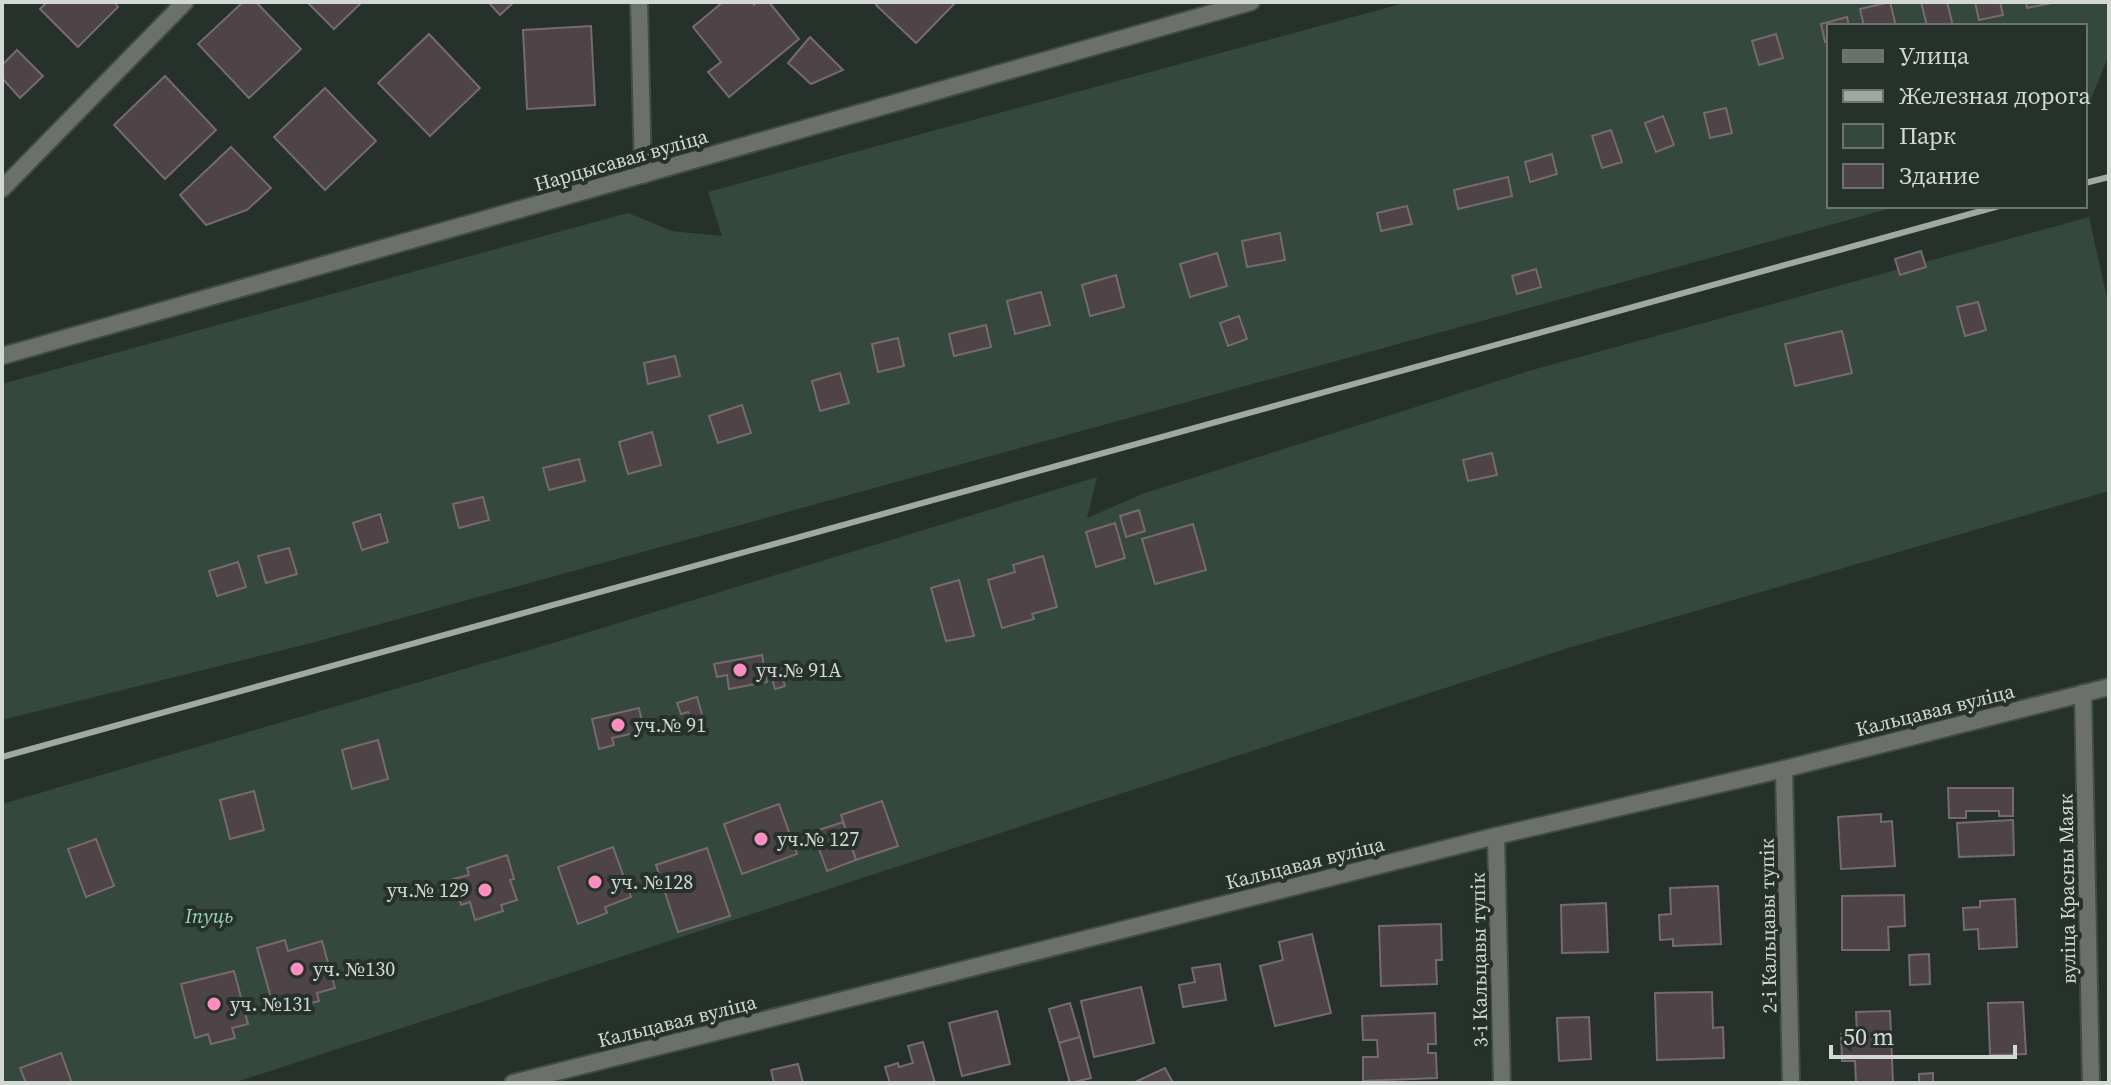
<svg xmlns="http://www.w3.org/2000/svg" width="2111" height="1085" viewBox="0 0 2111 1085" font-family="'Source Serif 4',serif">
<rect width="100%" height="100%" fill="#27312b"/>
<g fill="#35483d">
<path d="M1408 2H2109V55L2085 113V26H1829V206H1899L315 642 2 720V384L628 213 672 231 722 236 708 192Z"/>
<path d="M2089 217 2109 307V491L1568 648 233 1083H2V804L553 643 1097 477 1087 518 1145 493 1532 370Z"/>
</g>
<g fill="#4e4347" stroke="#756a6e" stroke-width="2">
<path d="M47 2H114L118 7 78 47 40 9Z"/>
<path d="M243 2H256L301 49 249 98 198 44Z"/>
<path d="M307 2H362L334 29Z"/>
<path d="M488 2H514L500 15Z"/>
<path d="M723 2H752L754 5 757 2H769L799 39 729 97 708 72 721 62 693 27Z"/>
<path d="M879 2H956L916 43 876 5Z"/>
<path d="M1890 2 1896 26H1864L1860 9Z"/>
<path d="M1921 2H1947L1953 26H1927Z"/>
<path d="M1975 2H2000L2003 15 1979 20Z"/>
<path d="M2026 2H2057L2027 8Z"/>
<path d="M1847 17 1849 26H1829V41L1825 42 1821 24Z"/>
<path d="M591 26 595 105 527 109 523 30Z"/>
<path d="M429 34 480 88 430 136 378 83Z"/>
<path d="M1776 34 1783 58 1759 65 1752 41Z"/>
<path d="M810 37 843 70 811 84 788 63Z"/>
<path d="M17 50 43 76 20 98 2 78V65Z"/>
<path d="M165 76 216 130 165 179 114 125Z"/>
<path d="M325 88 376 141 325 190 274 137Z"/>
<path d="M1726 108 1732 133 1710 138 1704 113Z"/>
<path d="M1663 116 1674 145 1656 152 1645 123Z"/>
<path d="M1611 130 1622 162 1602 168 1592 136Z"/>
<path d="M231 147 271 188 247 210 206 225 180 195Z"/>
<path d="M1552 154 1557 174 1530 182 1525 162Z"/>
<path d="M1508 177 1512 196 1458 209 1454 190Z"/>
<path d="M1407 206 1412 224 1381 231 1377 213Z"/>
<path d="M1280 233 1285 260 1247 267 1242 241Z"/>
<path d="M1921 251 1926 267 1900 275 1895 259Z"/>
<path d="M1217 253 1227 286 1190 297 1180 264Z"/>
<path d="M1536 269 1541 287 1517 294 1512 276Z"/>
<path d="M1116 275 1124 307 1090 316 1082 285Z"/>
<path d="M1041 292 1050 325 1015 334 1007 301Z"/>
<path d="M1978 302 1986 330 1965 336 1957 307Z"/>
<path d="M1239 316 1247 339 1228 346 1220 323Z"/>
<path d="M986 325 991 347 954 356 949 334Z"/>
<path d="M1842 331 1852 373 1795 386 1785 344Z"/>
<path d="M898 338 904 366 878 372 872 344Z"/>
<path d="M675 356 680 376 648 384 644 363Z"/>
<path d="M840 373 849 403 820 411 812 381Z"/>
<path d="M742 405 751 433 718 443 709 416Z"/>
<path d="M652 432 661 465 628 474 619 442Z"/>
<path d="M1492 453 1497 475 1468 481 1463 460Z"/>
<path d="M579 459 585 481 549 490 543 468Z"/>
<path d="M483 497 489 520 459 528 453 504Z"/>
<path d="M1139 510 1145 531 1126 537 1120 516Z"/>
<path d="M380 514 388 542 362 550 353 523Z"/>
<path d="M1115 523 1125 558 1096 567 1086 532Z"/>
<path d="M1193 524 1206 570 1155 584 1142 539Z"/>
<path d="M289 548 297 574 266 583 258 556Z"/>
<path d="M1043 556 1057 607 1032 614 1034 619 1002 628 988 580 1015 572 1013 565Z"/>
<path d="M238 562 246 587 217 596 209 571Z"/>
<path d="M959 580 974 636 946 641 931 588Z"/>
<path d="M762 655 767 682 729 689 727 675 717 677 714 664Z"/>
<path d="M780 668 785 686 775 689 770 671Z"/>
<path d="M697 697 704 721 692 725 688 712 681 714 677 703Z"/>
<path d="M639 708 644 731 612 738 614 745 599 749 592 719Z"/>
<path d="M378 740 388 779 352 789 342 750Z"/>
<path d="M1948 788H2013V816H1999V811H1966V818H1949Z"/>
<path d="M254 791 264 830 230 839 220 800Z"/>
<path d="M882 801 898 846 856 860 841 815Z"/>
<path d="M779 804 797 854 742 874 724 824Z"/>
<path d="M1881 814V822L1892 821 1895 866 1841 869 1838 817Z"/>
<path d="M2013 820 2014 855 1959 857 1957 823Z"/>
<path d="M843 822 856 860 827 871 813 832Z"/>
<path d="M96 839 114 886 86 897 68 849Z"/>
<path d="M613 847 631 897 605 907 607 913 578 924 558 867Z"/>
<path d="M707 848 730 916 678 932 656 865Z"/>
<path d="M507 855 514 879 510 880 517 900 501 905 503 911 475 920 470 902 461 905 453 879 469 875 467 868Z"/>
<path d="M1718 886 1721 944 1673 946V939L1660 940 1659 915 1671 914 1670 888Z"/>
<path d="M1904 895 1905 926 1888 927 1889 950H1842V896Z"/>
<path d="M2015 899 2017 947 1979 949 1978 929 1964 930 1963 908 1980 907V901Z"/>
<path d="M1606 903 1608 952 1562 953 1561 905Z"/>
<path d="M1441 924 1442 960H1436L1437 984 1381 986 1379 926Z"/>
<path d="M1312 934 1331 1013 1275 1026 1260 966 1283 960 1279 942Z"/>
<path d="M285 940 288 951 322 941 335 988 317 993 319 1001 288 1009 286 1001 273 1005 257 948Z"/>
<path d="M1929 954 1930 984 1910 985 1909 955Z"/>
<path d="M1220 964 1226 1000 1183 1007 1179 985 1195 982 1192 968Z"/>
<path d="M234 971 248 1024 232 1028 235 1038 211 1044 208 1034 195 1038 181 984Z"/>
<path d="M1141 987 1154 1043 1094 1057 1081 1001Z"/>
<path d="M1712 992 1713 1028 1723 1027 1724 1058 1657 1060 1655 993Z"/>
<path d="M2023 1002 2026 1054 1990 1055 1988 1003Z"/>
<path d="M1070 1003 1080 1037 1059 1043 1049 1009Z"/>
<path d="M997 1011 1010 1064 962 1076 949 1023Z"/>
<path d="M1890 1011 1893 1083H1856L1855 1061H1842L1841 1034H1857L1856 1012Z"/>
<path d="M1435 1013 1436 1044H1428V1053H1436L1437 1078 1363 1081V1057H1378L1377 1040H1363L1362 1016Z"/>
<path d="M1589 1017 1591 1059 1559 1061 1557 1018Z"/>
<path d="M1080 1037 1091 1078 1070 1083 1059 1043Z"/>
<path d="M923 1042 935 1083H890L885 1067 898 1063 899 1067 913 1063 908 1046Z"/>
<path d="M61 1053 72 1083H26L20 1068Z"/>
<path d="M798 1064 803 1083H774L771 1070Z"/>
<path d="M1165 1068 1173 1083H1133Z"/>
<path d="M1933 1073V1083H1919V1074Z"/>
</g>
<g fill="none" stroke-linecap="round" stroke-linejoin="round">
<defs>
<g id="street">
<path d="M639 2 643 175"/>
<path d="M2 189 185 2"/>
<path d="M2 356 1251 2"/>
<path d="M2083 693 2091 1083"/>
<path d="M1784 769 1791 1083"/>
<path d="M1496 836 1502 1083"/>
<path d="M513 1083 1496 836 1784 769 2109 687"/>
</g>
</defs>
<use href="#street" stroke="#424c46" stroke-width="20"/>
<use href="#street" stroke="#6b706d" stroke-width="16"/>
<g stroke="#a1a8a4" stroke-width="6">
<path d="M2085 183 2109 177"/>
<path d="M2 757 1999 206"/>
</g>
</g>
<g fill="#fd8ebf" stroke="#27312b" stroke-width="3">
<circle cx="740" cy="670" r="8"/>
<circle cx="618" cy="725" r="8"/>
<circle cx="761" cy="839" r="8"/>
<circle cx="595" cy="882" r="8"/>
<circle cx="485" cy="890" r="8"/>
<circle cx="297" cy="969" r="8"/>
<circle cx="214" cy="1004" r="8"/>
</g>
<g text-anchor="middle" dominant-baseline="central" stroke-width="8" stroke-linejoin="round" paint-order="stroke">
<g font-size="20" fill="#d2d8d4" stroke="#27312b">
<text transform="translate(621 160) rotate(-16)">Нарцысавая вуліца</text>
<text transform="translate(1935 710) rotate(-14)">Кальцавая вуліца</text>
<text transform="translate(1305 863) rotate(-14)">Кальцавая вуліца</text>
<text transform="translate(2067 889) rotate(-91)">вуліца Красны Маяк</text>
<text transform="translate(1768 926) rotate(-91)">2-і Кальцавы тупік</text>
<text transform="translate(1479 960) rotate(-91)">3-і Кальцавы тупік</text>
<text transform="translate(677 1021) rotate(-14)">Кальцавая вуліца</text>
</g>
<g font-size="20" fill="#d2d8d4" stroke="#27312b" text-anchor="start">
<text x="756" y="670">уч.№ 91А</text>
<text x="634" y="725">уч.№ 91</text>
<text x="777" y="839">уч.№ 127</text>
<text x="611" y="882">уч. №128</text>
<text x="469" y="890" text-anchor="end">уч.№ 129</text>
<text x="313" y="969">уч. №130</text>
<text x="230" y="1004">уч. №131</text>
</g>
<g font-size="20" font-style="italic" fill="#9ad4b3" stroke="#27312b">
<text x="209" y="916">Іпуць</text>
</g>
</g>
<rect width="2111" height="1085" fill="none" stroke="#d2d8d4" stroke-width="8"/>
<rect x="1827" y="24" width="260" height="184" fill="#27312b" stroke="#6b746f" stroke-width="2"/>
<rect x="1843" y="50" width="40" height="12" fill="#6b706d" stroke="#6b746f" stroke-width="2"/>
<text x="1899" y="64" font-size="24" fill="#d2d8d4">Улица</text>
<rect x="1843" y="90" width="40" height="12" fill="#a1a8a4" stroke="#6b746f" stroke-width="2"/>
<text x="1899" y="104" font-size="24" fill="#d2d8d4">Железная дорога</text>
<rect x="1843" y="124" width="40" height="24" fill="#35483d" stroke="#6b746f" stroke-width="2"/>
<text x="1899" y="144" font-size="24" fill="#d2d8d4">Парк</text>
<rect x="1843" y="164" width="40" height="24" fill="#4e4347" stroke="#6b746f" stroke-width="2"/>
<text x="1899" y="184" font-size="24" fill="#d2d8d4">Здание</text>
<path d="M1831 1045v12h184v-12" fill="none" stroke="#d2d8d4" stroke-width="4"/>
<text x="1843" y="1045" font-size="24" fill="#d2d8d4" stroke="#27312b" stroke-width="6" paint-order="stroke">50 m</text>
</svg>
